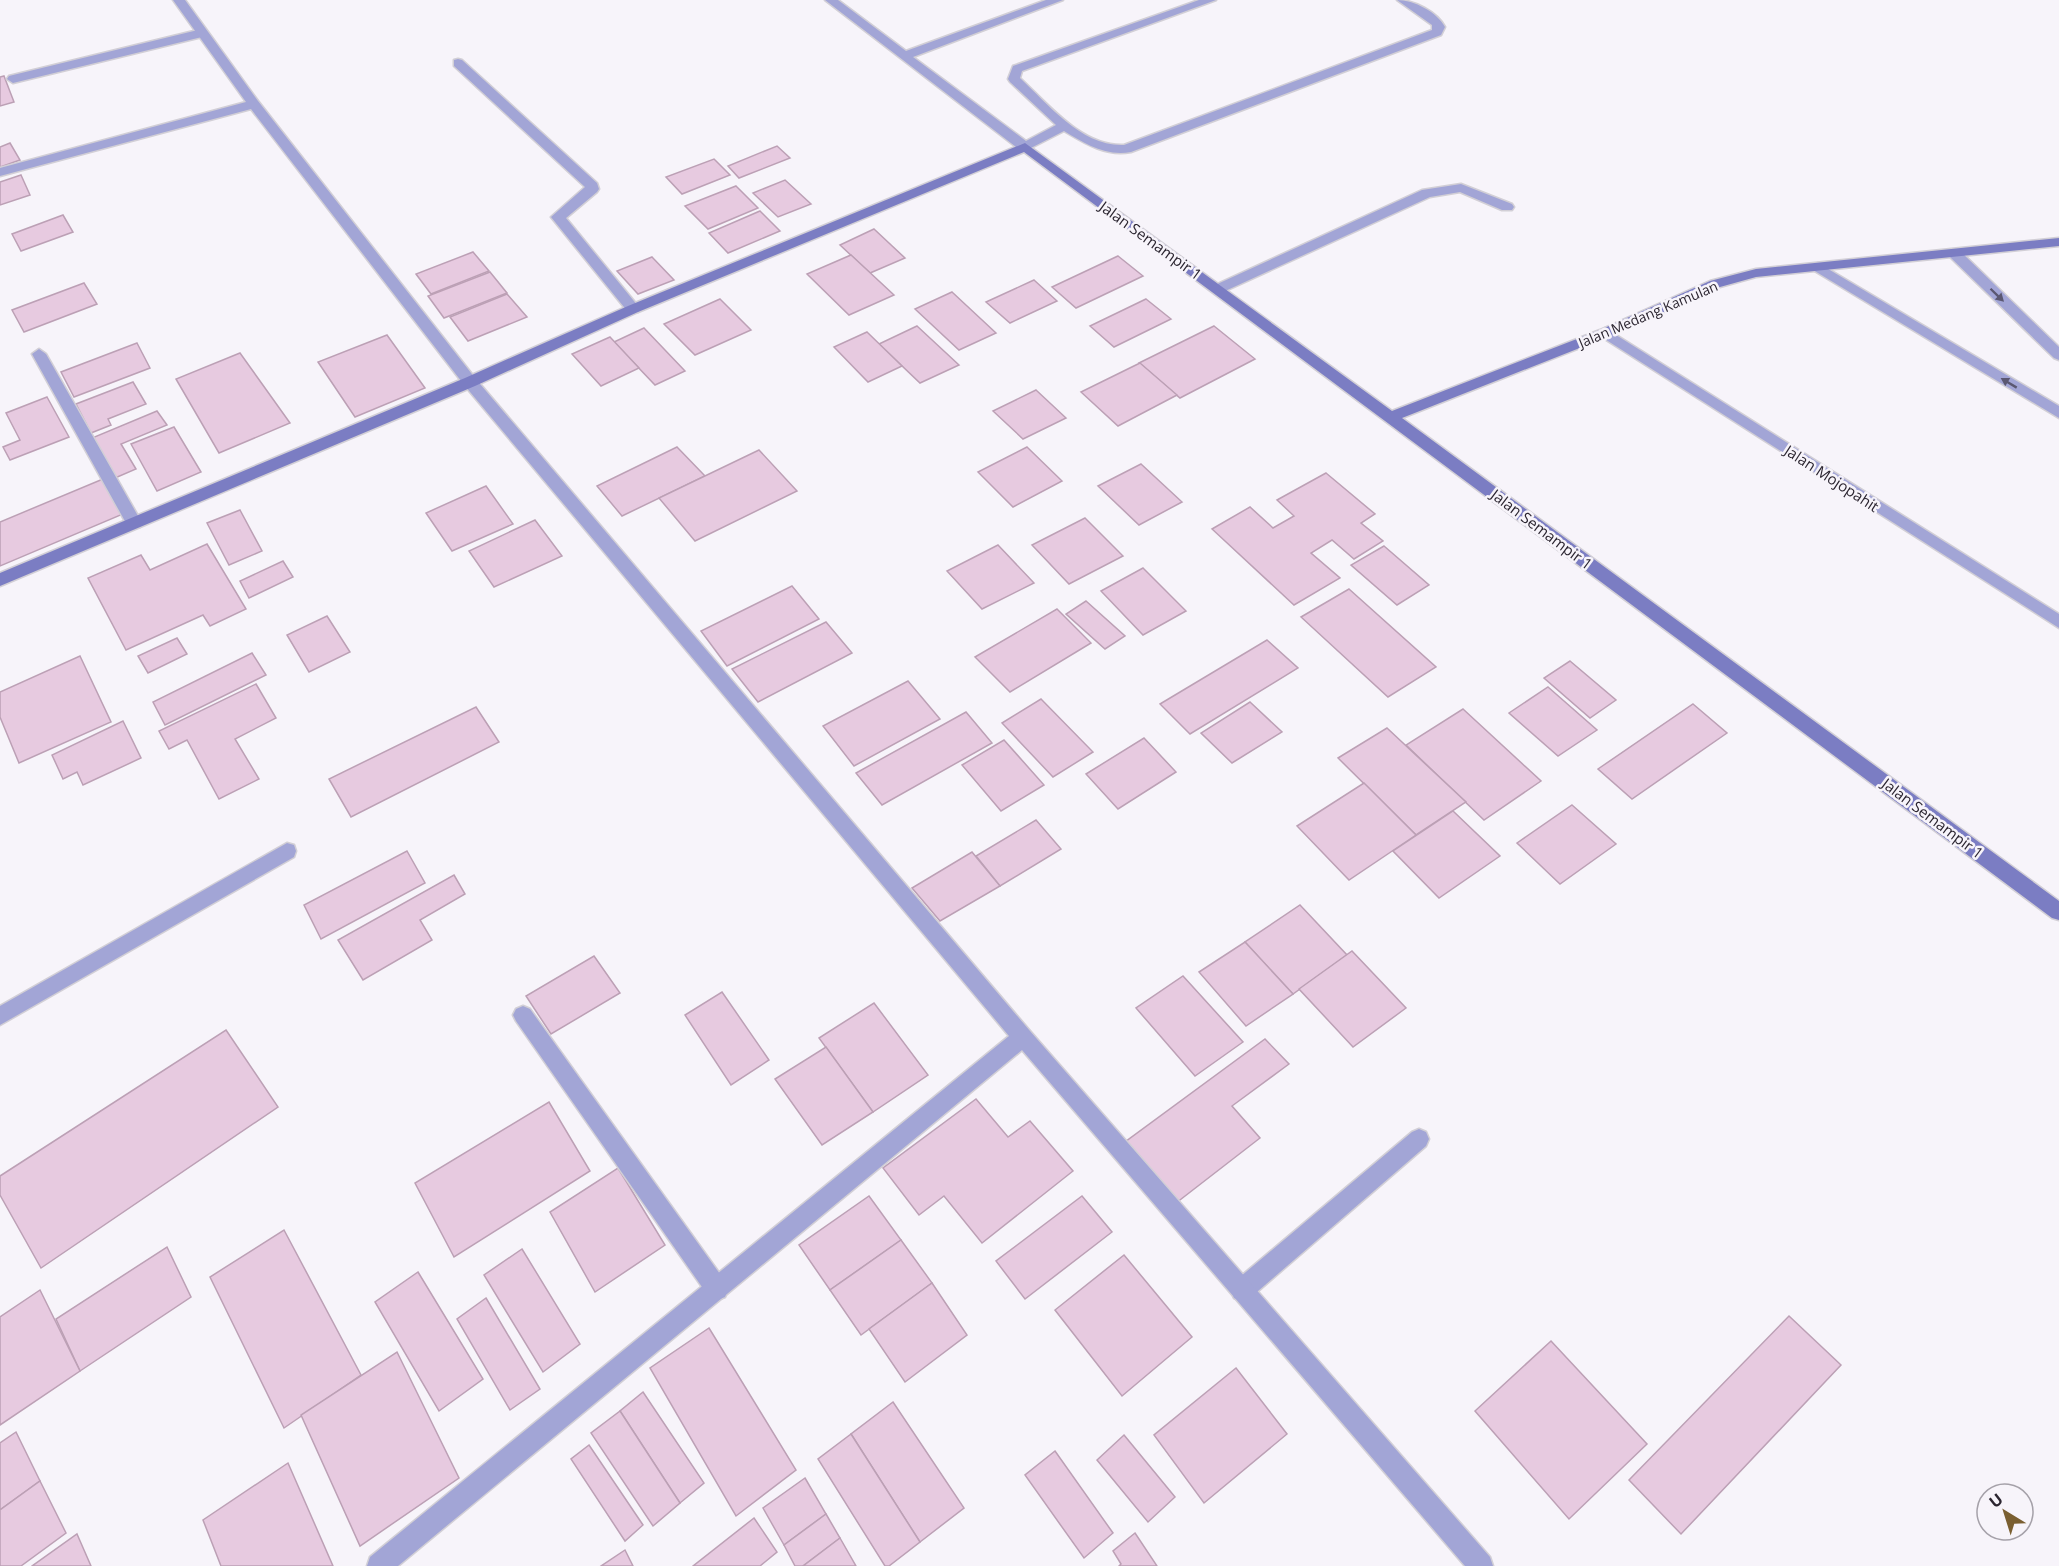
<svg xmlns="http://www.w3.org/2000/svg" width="2059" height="1566" viewBox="0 0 2059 1566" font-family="'Open Sans',sans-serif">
<rect width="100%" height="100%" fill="#f7f4fa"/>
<g fill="#e7cae0" stroke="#bca0b5" stroke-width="1.5">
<path d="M4 76 14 102 0 106V77Z"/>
<path d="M10 143 20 160 0 167V147Z"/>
<path d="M777 146 790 158 739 178 728 166Z"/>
<path d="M714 159 730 175 682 194 666 177Z"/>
<path d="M21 175 30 195 0 205V182Z"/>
<path d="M785 180 811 204 778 217 753 193Z"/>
<path d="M736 186 758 208 708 229 685 206Z"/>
<path d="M760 211 780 231 728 253 709 233Z"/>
<path d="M63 215 73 232 21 251 12 234Z"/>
<path d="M874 229 905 258 870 273 840 245Z"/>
<path d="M473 252 489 271 431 294 416 274Z"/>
<path d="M851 255 894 295 849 315 807 274Z"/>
<path d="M1118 256 1143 276 1076 308 1052 287Z"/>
<path d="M652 257 674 280 638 294 617 271Z"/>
<path d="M490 272 507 293 444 318 428 296Z"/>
<path d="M1034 280 1057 301 1010 323 986 302Z"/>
<path d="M84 283 97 304 24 332 12 310Z"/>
<path d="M952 292 996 333 959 350 915 309Z"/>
<path d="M507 294 527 317 468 341 450 317Z"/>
<path d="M720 299 751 330 695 355 664 324Z"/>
<path d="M1146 299 1171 319 1114 347 1090 326Z"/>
<path d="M917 326 959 365 920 383 879 344Z"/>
<path d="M1214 326 1255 359 1180 398 1139 363Z"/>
<path d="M644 328 685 371 655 385 614 342Z"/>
<path d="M867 332 902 366 868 382 834 347Z"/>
<path d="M387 335 425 388 355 417 318 362Z"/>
<path d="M610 337 639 368 601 386 572 354Z"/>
<path d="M137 343 150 368 74 397 61 372Z"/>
<path d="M240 353 290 423 219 453 176 379Z"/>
<path d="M1140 363 1177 395 1118 426 1081 392Z"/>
<path d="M133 382 146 404 108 419 111 425 91 433 76 404Z"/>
<path d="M1036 390 1066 418 1023 439 993 411Z"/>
<path d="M47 397 69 437 10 460 3 447 20 440 6 413Z"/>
<path d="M157 411 167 425 121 444 136 469 115 478 92 438Z"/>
<path d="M174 427 201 472 157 491 131 444Z"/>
<path d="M677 447 705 476 622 516 597 486Z"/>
<path d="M1027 447 1062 481 1013 507 978 472Z"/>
<path d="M759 450 797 491 695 541 659 498Z"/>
<path d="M1141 464 1182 502 1139 525 1098 486Z"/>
<path d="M1326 473 1375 514 1361 523 1383 541 1354 559 1332 540 1311 553 1340 578 1294 605 1212 529 1250 507 1273 528 1294 516 1277 500Z"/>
<path d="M103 479 123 514 0 566V522Z"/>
<path d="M486 486 513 524 452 551 426 513Z"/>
<path d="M240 510 262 551 229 565 207 523Z"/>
<path d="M1085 518 1123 556 1069 584 1032 545Z"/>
<path d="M535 520 562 556 494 587 469 551Z"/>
<path d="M207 544 246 609 210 626 203 615 126 650 88 578 141 555 150 570Z"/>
<path d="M998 545 1034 583 982 609 947 571Z"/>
<path d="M1384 546 1429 585 1397 605 1351 565Z"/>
<path d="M283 561 293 577 249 598 240 581Z"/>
<path d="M1143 568 1186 611 1143 635 1101 591Z"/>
<path d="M792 586 819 619 727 666 701 631Z"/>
<path d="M1349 589 1436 667 1388 697 1301 617Z"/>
<path d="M1086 601 1125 636 1105 649 1066 614Z"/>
<path d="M1057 609 1091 643 1010 692 975 657Z"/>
<path d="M327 616 350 652 309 672 287 635Z"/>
<path d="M826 622 852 653 758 702 732 669Z"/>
<path d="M177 638 187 654 148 673 138 656Z"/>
<path d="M1267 640 1298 668 1190 734 1160 704Z"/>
<path d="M252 653 266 675 165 725 153 702Z"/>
<path d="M80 656 111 722 19 763 0 717V692Z"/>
<path d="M1570 661 1616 700 1590 718 1544 678Z"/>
<path d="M908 681 940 719 854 766 823 726Z"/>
<path d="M256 684 276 718 235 739 259 779 219 799 187 740 169 749 159 731Z"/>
<path d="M1548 687 1597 730 1558 756 1509 713Z"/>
<path d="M1041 699 1093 752 1053 777 1002 723Z"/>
<path d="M1250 702 1282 732 1232 763 1201 733Z"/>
<path d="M1693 704 1727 733 1632 799 1598 769Z"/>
<path d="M476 707 499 742 351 817 329 779Z"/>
<path d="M1463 709 1541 781 1484 820 1406 745Z"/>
<path d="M966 712 992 743 882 805 856 773Z"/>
<path d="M123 721 141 758 83 785 77 772 63 779 52 755Z"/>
<path d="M1387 728 1466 802 1416 835 1338 758Z"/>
<path d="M1144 738 1176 772 1118 809 1086 774Z"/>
<path d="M1004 740 1044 785 1001 811 962 765Z"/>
<path d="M1364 783 1416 835 1349 880 1297 826Z"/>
<path d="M1572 805 1616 844 1560 884 1517 843Z"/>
<path d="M1453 811 1500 856 1439 898 1393 851Z"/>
<path d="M1036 820 1061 849 1000 886 976 856Z"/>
<path d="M407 851 425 883 321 939 304 905Z"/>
<path d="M972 852 1000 886 940 921 912 888Z"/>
<path d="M454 875 465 894 420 920 432 940 363 980 338 940Z"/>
<path d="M1300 905 1347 955 1293 994 1245 942Z"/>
<path d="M1245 942 1293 994 1246 1026 1199 972Z"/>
<path d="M1352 951 1406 1008 1353 1047 1299 989Z"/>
<path d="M594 956 620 993 551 1034 526 996Z"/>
<path d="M1183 976 1243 1042 1195 1076 1136 1008Z"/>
<path d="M722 992 769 1060 731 1085 685 1015Z"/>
<path d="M874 1003 928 1075 873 1112 819 1038Z"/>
<path d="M226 1030 278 1107 41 1268 0 1195V1176Z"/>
<path d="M1265 1039 1289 1064 1232 1106 1260 1138 1176 1203 1125 1142Z"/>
<path d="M826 1047 873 1112 822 1145 775 1079Z"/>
<path d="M976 1099 1008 1137 1030 1121 1073 1171 982 1243 944 1196 919 1215 883 1168Z"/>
<path d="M549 1102 590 1171 454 1257 415 1183Z"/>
<path d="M618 1168 665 1245 595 1292 550 1212Z"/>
<path d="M869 1196 901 1240 830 1290 799 1245Z"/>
<path d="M1082 1196 1112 1232 1025 1299 996 1261Z"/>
<path d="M284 1230 361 1375 284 1428 210 1277Z"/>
<path d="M901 1240 932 1283 861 1335 830 1290Z"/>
<path d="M167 1247 191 1297 80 1371 56 1319Z"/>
<path d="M522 1249 580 1344 543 1372 484 1275Z"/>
<path d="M1124 1255 1192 1337 1122 1396 1055 1310Z"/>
<path d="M418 1272 483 1379 439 1411 375 1302Z"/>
<path d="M932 1283 967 1335 905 1382 869 1329Z"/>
<path d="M40 1290 80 1371 0 1425V1317Z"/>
<path d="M486 1298 540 1389 510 1410 457 1319Z"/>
<path d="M1789 1316 1841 1365 1681 1534 1629 1480Z"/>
<path d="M709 1328 796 1470 736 1516 650 1368Z"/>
<path d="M1551 1341 1647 1444 1569 1519 1475 1411Z"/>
<path d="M397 1352 459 1478 360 1546 301 1415Z"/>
<path d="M1236 1368 1287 1434 1204 1503 1154 1435Z"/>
<path d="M643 1392 704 1483 680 1503 620 1411Z"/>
<path d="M893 1402 964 1508 920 1542 851 1434Z"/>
<path d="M620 1411 680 1503 653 1526 591 1433Z"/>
<path d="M16 1432 40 1481 0 1510V1443Z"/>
<path d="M851 1434 920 1542 889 1566H885L818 1459Z"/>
<path d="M1124 1435 1175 1497 1148 1522 1097 1460Z"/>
<path d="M589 1445 643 1525 625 1541 571 1459Z"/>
<path d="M1055 1451 1113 1533 1084 1558 1025 1475Z"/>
<path d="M288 1463 333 1566H221L203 1520Z"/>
<path d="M805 1478 826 1514 784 1545 763 1508Z"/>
<path d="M40 1481 66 1533 21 1566H0V1510Z"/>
<path d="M826 1514 840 1538 803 1566H795L784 1545Z"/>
<path d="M754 1518 777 1552 760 1566H693Z"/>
<path d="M1135 1533 1157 1566H1119L1121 1564 1113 1551Z"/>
<path d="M77 1534 91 1566H32Z"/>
<path d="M840 1538 856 1566H803Z"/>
<path d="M625 1550 633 1566H601Z"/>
</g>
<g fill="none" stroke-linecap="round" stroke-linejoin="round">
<defs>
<g id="lane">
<path d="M202 29 208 33 206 36 13 83 7 79 9 76Z"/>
<path d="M523 1006 530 1009 725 1281 728 1289 725 1297 717 1300 709 1297 516 1021 513 1015 516 1009Z"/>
<path d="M1419 1129 1426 1132 1429 1139 1426 1146 1250 1298 1242 1301 1234 1298 1231 1290 1234 1282 1412 1132Z"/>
</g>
<g id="street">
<path d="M173 0H185L258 101 475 378 1030 1031 1490 1557 1493 1566H1465L1022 1050 398 1566H367L370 1557 1009 1036 465 386 251 109 0 176V168L246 102Z"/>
<path d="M825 0H838L906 51 1046 0H1063L913 57 1026 141 1056 125 1010 82 1008 79 1013 66 1199 0H1216L1022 71 1020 78C1048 104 1082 147 1124 145L1432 30V25L1397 0C1414 0 1437 12 1445 27L1441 35 1131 152C1106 157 1084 143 1064 131L1025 151 1020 150Z"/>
<path d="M458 59 462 60 597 183 599 189 597 192 566 218 638 306 640 309 638 312H628L551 217 585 187 454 66V60Z"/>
<path d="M1461 184 1512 204 1514 207 1512 210H1502L1460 192 1430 197 1223 292 1218 293 1211 289 1213 286 1422 190Z"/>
<path d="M1955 250 1960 251 2059 347V360L2054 358 1950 257 1948 254Z"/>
<path d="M1818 263 2059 406V418L1813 270 1811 267Z"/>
<path d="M1605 328 2059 614V628L1600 336 1598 333Z"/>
<path d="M39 349 46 354 142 523 140 527H128L126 523 32 354Z"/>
<path d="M287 843 294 845 296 851 294 857 0 1025V1006Z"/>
</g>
<path id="secondary" d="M1025 143 1392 411 1600 330 1710 281 1756 269 2059 238V246L1756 277 1720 287 1610 336 1402 418 2059 901V920L2052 918 1024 152 638 312 475 386 0 586V573L465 378 628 306Z"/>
</defs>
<use href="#lane" stroke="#d2cfd6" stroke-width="3"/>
<use href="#street" stroke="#d2cfd6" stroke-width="3"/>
<use href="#secondary" stroke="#d2cfd6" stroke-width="3"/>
<use href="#lane" fill="#a2a5d6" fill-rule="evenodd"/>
<use href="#street" fill="#a2a5d6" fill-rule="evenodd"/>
<use href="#secondary" fill="#7b7dc3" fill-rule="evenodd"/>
</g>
<defs><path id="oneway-solid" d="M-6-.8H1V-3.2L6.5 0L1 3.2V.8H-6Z" transform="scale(1.5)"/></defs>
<g fill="#5b5872">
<use href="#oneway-solid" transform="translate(1997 295) rotate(44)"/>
<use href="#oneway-solid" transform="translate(2009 383) rotate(-149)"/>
</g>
<g text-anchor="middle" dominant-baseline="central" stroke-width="5" stroke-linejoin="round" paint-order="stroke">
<g font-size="14" fill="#2b2530" stroke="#f7f4fa">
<text transform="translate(1648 314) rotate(-23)">Jalan Medang Kamulan</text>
</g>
<g font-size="15" fill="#2b2530" stroke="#f7f4fa">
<text transform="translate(1151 240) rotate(36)">Jalan Semampir 1</text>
<text transform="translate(1832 478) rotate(33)">Jalan Mojopahit</text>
<text transform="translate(1542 529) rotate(37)">Jalan Semampir 1</text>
<text transform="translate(1933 818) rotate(37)">Jalan Semampir 1</text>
</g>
</g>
<g transform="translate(2005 1512) rotate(322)"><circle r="28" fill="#f7f4fa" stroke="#a5a1a9" stroke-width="1.5"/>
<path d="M0-4.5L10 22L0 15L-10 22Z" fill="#7a5f31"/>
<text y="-9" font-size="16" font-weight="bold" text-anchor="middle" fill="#2b2530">U</text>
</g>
</svg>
